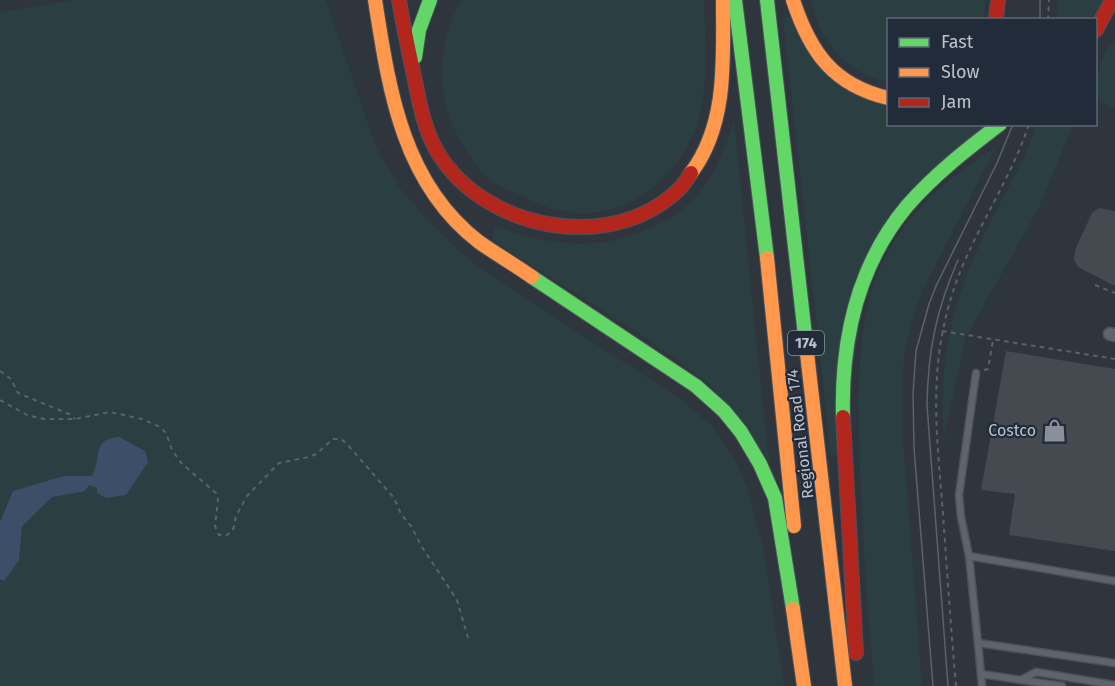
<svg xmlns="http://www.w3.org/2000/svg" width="1115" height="686" viewBox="0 0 1115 686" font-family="'Fira Sans',sans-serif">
<rect width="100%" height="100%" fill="#2e353d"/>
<g fill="#2b3f43">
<path d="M75 0H326L375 145 399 187 429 222 475 265 680 399 712 426 735 459 748 490 764 552 784 686H0V12Z"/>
<path d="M461 0H704C705 36 708 74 701 109 689 166 639 215 579 213 558 212 536 204 518 194 509 190 497 186 490 180 484 175 480 168 475 162 436 113 432 56 461 0Z"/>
<path d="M811 0H986L983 19 888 20V82C845 72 821 44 811 0Z"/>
<path d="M1058 0H1104L1094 19 1057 20Z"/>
<path d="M792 16 800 40 888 105V124L986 125 873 242 839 455H831L783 19Z"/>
<path d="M1115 40V109C1111 107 1106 105 1102 102 1088 88 1103 50 1115 40Z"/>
<path d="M734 121 766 435 770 461 708 383 646 338 492 240 495 226C549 245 597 253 650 228 671 219 690 206 704 187 718 167 726 144 734 121Z"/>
<path d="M1037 125H1073L1040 205 965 339 944 439C938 355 954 294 992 219 1008 188 1026 158 1037 125Z"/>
<path d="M996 147 923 289 914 314 905 348 902 383V427L922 686H874C869 613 862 541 860 468 858 401 854 310 889 250 915 205 953 174 996 147Z"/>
</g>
<path fill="#3d4f68" d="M119 437 145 451 148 462 126 495 106 498 97 493V488L89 485 85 491 52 497 22 526 19 560 4 581 0 579V522L13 491 64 476H92C102 458 91 439 119 437Z"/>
<g fill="#454a51">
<path d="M1099 208 1115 211V286L1078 267 1074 260 1075 250 1092 213Z"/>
<path d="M1006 351 1115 369V551L1009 535 1015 494 981 490Z"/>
</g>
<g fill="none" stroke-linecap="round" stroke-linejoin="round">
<defs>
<g id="lane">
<path d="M976 373 959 495 961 517 969 556 978 643 1115 663"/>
<path d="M969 556 1115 581"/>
<path d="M978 643 982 686"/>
<path d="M981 674 1062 686"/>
<path d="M1021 680 1036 672 1115 685"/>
</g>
<path id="street" d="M1110 334 1115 335"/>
<g id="fast">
<path d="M735 0 767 258"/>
<path d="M767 0 807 353"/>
<path d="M415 57 419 30 430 0"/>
<path d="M532 277 696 386 724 411 741 432 760 464 775 498 793 609"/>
<path d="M843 417C841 341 857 266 907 206 934 175 967 149 1000 124"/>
</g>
<g id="slow">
<path d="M375 0C389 89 402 183 479 242 496 254 515 265 532 277"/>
<path d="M793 0C810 52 833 85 888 98"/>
<path d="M691 173C728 124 723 58 723 0"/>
<path d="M767 258 794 526"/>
<path d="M807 353 845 686"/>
<path d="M793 609 804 686"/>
</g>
<g id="jam">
<path d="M399 0C403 24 408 48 413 71 419 100 423 128 438 153 485 230 610 254 677 191 683 186 687 179 691 173"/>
<path d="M996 20 998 0"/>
<path d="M1096 30 1112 0"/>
<path d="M843 417 856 653"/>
</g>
</defs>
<use href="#lane" stroke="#4d5157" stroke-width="9"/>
<use href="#street" stroke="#4d5157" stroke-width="15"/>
<use href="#fast" stroke="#4b5159" stroke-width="16"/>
<use href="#slow" stroke="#4b5159" stroke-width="16"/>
<use href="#jam" stroke="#4b5159" stroke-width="16"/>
<g stroke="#5c6268" stroke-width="2" stroke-dasharray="4.5 4.5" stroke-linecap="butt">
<path d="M1048 20 1049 0"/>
<path d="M1095 285 1115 293"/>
<path d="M942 331 1115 359"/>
<path d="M984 370 988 369 993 340"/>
<path d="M0 371 11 379 18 393 69 414 75 419"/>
<path d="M0 400 27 415 44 419H75L110 412 142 419 160 427 166 433 172 450 182 464 216 493 218 500 215 526 219 535H227L233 530 236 516 247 496 279 463 309 457 316 454 333 439H341L347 444 394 498 401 514 411 526 422 547 457 600 468 638"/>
<path d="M956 686C951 629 947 571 943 514 937 437 928 374 951 298 969 237 1009 185 1029 124"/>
</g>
<use href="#lane" stroke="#5f636b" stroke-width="6"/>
<use href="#street" stroke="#5f636b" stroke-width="12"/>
<use href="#fast" stroke="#63d668" stroke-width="14"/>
<use href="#slow" stroke="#ff974d" stroke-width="14"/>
<use href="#jam" stroke="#b3261e" stroke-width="14"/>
<g stroke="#5d6268" stroke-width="1.5">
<path d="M1040 0V20"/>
<path d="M933 686 914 448 913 394 916 351 929 304 936 286 997 163 1013 124"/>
<path d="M948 686 927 405C928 351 936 310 958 260"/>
</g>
</g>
<defs>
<symbol id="shop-bare" viewBox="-9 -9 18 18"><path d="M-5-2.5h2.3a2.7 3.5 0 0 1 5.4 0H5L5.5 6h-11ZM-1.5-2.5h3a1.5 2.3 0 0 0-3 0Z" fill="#89909b" stroke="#212b39" stroke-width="2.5" paint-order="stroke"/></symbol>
</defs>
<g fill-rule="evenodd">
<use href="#shop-bare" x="1038" y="414" width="33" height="33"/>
</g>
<g text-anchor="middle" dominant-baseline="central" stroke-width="4.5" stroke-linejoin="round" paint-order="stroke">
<rect fill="#212b39" stroke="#8c94a1" stroke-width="1.5" x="788" y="331" width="36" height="24" rx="4.5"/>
<g font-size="15" font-weight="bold" fill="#bac1cd">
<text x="806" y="343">174</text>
</g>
<g font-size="16" fill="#bac1cd" stroke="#212b39" text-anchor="end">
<text x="1036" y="430">Costco</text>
</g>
<g font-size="16" fill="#bac1cd" stroke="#212b39">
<text transform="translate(800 434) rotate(-97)">Regional Road 174</text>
</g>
</g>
<rect x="887" y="18" width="210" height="108" fill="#212b39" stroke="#5e6774" stroke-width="1.5"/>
<rect x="899" y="38" width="30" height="9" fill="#63d668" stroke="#5e6774" stroke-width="1.5"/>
<text x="941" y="48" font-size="18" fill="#bac1cd">Fast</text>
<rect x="899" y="68" width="30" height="9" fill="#ff974d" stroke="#5e6774" stroke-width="1.5"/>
<text x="941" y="78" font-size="18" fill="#bac1cd">Slow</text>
<rect x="899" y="98" width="30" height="9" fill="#b3261e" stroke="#5e6774" stroke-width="1.5"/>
<text x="941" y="108" font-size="18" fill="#bac1cd">Jam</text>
</svg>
